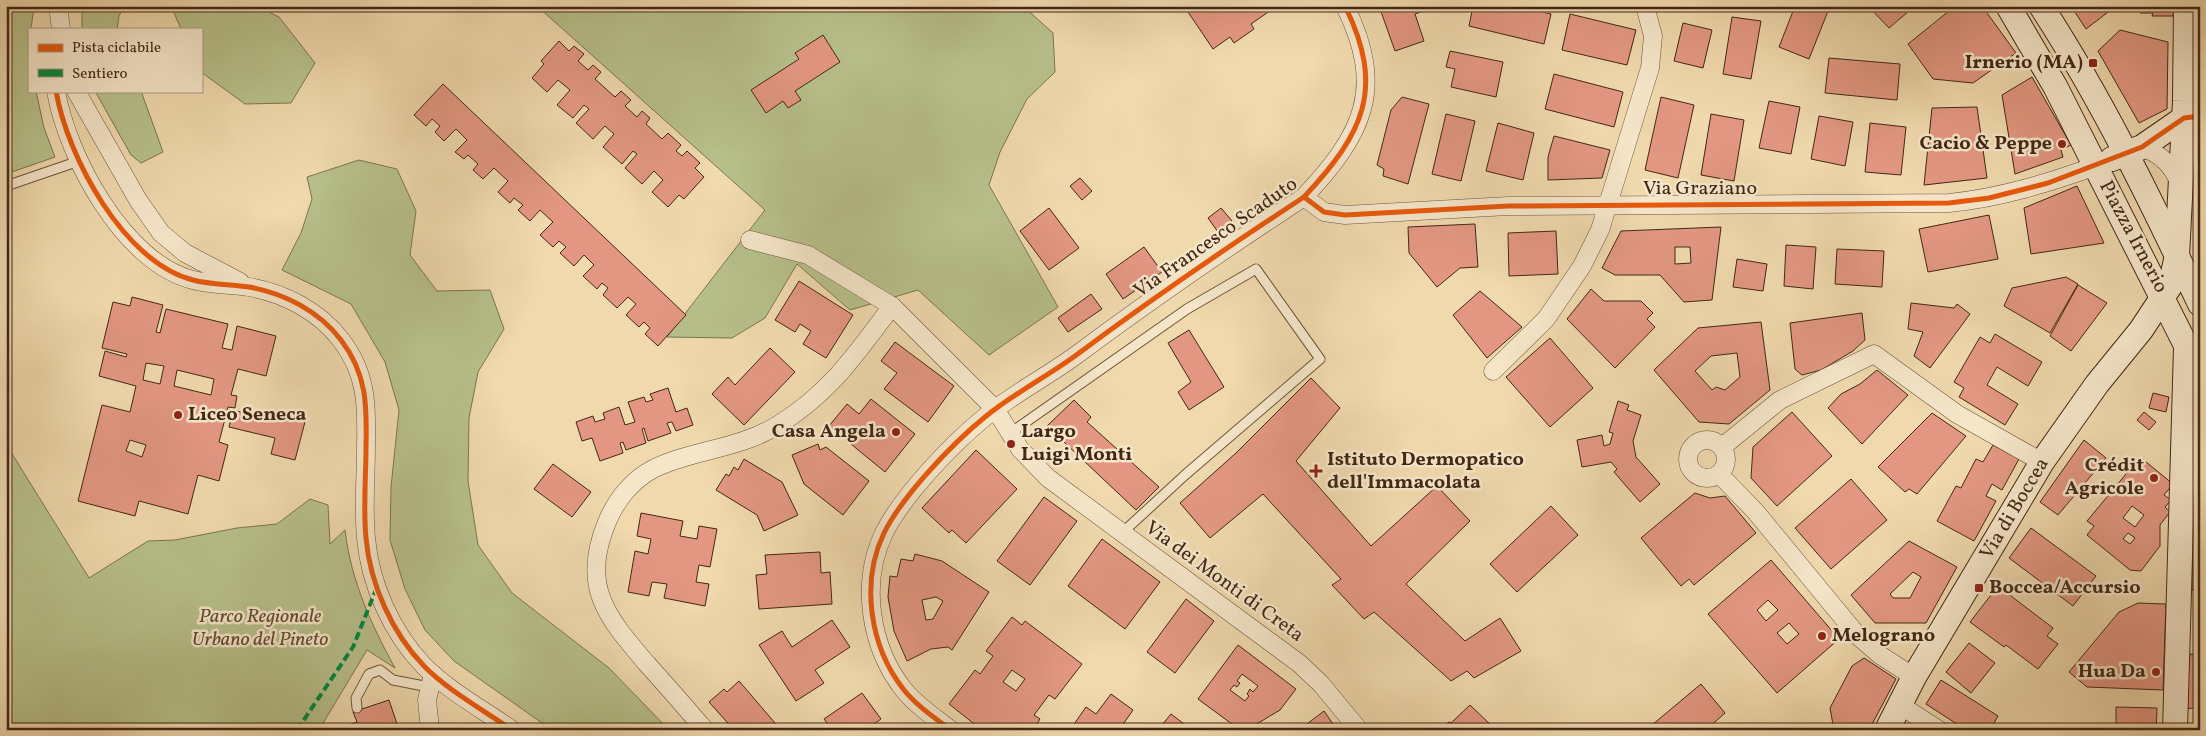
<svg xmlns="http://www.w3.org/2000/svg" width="2206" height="736" viewBox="0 0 2206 736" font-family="Vollkorn,serif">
<rect width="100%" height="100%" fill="#efd9ad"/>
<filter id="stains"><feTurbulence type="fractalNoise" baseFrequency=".004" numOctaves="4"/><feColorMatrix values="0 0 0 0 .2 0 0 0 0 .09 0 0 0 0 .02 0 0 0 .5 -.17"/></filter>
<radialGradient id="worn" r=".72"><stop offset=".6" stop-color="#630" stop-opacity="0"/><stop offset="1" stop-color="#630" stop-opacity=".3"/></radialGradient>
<g fill="#b7c08b" stroke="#7d7450">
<path d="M6 6H34L31 29H29V91H36L44 128 55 157 6 174Z"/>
<path d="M82 6H124L119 16 117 29H82Z"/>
<path d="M171 6H256L279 17 315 63 291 103 245 104 201 72V29H181Z"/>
<path d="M537 6H1023L1053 33 1055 72 1027 99 1000 152 989 185 1058 307 989 355 918 290 850 310 797 264 765 318 732 338 667 337 765 210Z"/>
<path d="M95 91H141L163 152 141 163 131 155Z"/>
<path d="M359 160 397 169 416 211 410 255 437 291 490 290 504 329 478 372 469 418 468 481 478 545 512 593 609 668 669 730H552L454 661 425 630 405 589 390 540 391 487 399 410 385 362 351 304 282 270 301 233 312 199 307 177Z"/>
<path d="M6 444 89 578 148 541 175 540 237 528 277 524 310 499 328 505 330 544 345 530C351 581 371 624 395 668L367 650 319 730H6Z"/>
</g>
<g fill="#e39782" stroke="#432715" fill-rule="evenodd">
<path d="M1191 6H1288L1281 11 1277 6 1251 24 1254 29 1234 43 1230 37 1213 49 1186 9Z"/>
<path d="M1379 6H1431L1432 8 1415 14 1424 41 1395 51Z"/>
<path d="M1473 6H1518L1551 14 1544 44 1469 26Z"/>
<path d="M1610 6H1634L1632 12Z"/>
<path d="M1795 6H1830L1809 59 1779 47Z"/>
<path d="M1868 6H1915L1889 28Z"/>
<path d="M1955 6H1982L2016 53 1973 83 1933 79 1908 44Z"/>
<path d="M2071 6H2116L2086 29Z"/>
<path d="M2126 6H2174L2173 16H2152L2153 13H2140V9H2126Z"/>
<path d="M1570 14 1636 30 1627 65 1562 50Z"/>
<path d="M1732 17 1761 21 1751 79 1723 74Z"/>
<path d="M1683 23 1712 30 1703 68 1674 61Z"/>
<path d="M2120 30 2168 42 2167 109 2139 123 2098 51Z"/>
<path d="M823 35 840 62 795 91 801 100 788 108 783 101 766 113 751 90 799 59 795 53Z"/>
<path d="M559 41 569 51 574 46 584 54 578 61 588 70 593 65 601 72 595 79 615 97 621 91 631 100 625 106 637 117 642 111 650 118 646 124 662 139 668 133 681 145 676 151 682 156 687 151 700 163 695 168 704 177 684 199 679 195 668 207 652 192 663 180 654 171 642 184 625 168 637 154 633 151 622 164 603 147 614 134 605 126 593 139 576 123 589 109 584 105 573 118 557 105 570 90 558 80 547 92 532 78 544 64 541 61Z"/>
<path d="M1450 51 1503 62 1496 97 1451 87 1455 69 1446 67Z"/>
<path d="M1829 58 1900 64 1897 100 1825 93Z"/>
<path d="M1554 74 1623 92 1614 127 1545 109Z"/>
<path d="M2032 77 2071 145 2061 150 2063 157 2015 174 2002 95Z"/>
<path d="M443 84 686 315 658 346 645 334 650 328 644 322 639 327 626 315 636 304 628 297 617 308 603 295 608 288 602 283 597 289 583 276 594 265 584 255 574 266 560 253 566 247 559 241 553 247 540 235 553 222 540 210 530 221 518 210 523 205 514 198 510 203 498 192 508 181 494 168 483 179 473 170 478 164 468 155 464 159 455 152 467 140 456 129 444 141 435 132 440 126 432 119 426 126 414 115Z"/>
<path d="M1402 97 1429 104 1408 184 1383 176 1384 169 1377 165 1391 110Z"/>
<path d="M1661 97 1694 105 1678 178 1645 170Z"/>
<path d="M1769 101 1800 107 1791 154 1759 148Z"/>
<path d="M1977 107 1987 178 1924 185 1932 108Z"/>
<path d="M1446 114 1475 121 1461 181 1432 174Z"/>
<path d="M1711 114 1744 120 1734 181 1701 175Z"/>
<path d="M1819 116 1853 122 1845 166 1811 159Z"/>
<path d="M1498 123 1534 133 1523 180 1486 171Z"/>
<path d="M1870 123 1906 127 1901 175 1865 172Z"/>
<path d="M1554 136 1610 150 1602 178 1548 180V157Z"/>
<path d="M1080 178 1092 191 1082 200 1070 186Z"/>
<path d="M2077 186 2104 243 2031 254 2024 208Z"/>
<path d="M1049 208 1079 248 1049 270 1020 231Z"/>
<path d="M1221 208 1232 221 1218 232 1208 218Z"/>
<path d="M1989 215 1998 259 1928 272 1919 229Z"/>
<path d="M1475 224 1478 267 1460 268 1437 287 1409 253 1408 227Z"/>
<path d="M1721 227 1712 300 1684 302 1660 275H1615L1602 268 1621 231ZM1675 247H1690L1691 263 1675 264Z"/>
<path d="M1556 231 1558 274 1509 276 1508 233Z"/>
<path d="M1786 245 1816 247 1813 289 1784 286Z"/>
<path d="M1144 247 1162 272 1123 299 1106 274Z"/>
<path d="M1837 249 1884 251 1882 287 1835 284Z"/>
<path d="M1737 259 1767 264 1763 291 1733 287Z"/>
<path d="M2066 277 2078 284 2050 333 2004 306 2012 288Z"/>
<path d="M799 281 853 315 826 358 803 344 811 331 800 324 795 332 775 320Z"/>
<path d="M2078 285 2107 303 2071 351 2050 336Z"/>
<path d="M1591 289 1604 301H1641L1653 313 1647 319 1655 327 1615 368 1567 319Z"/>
<path d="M1480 291 1522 327 1487 358 1453 315Z"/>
<path d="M1091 294 1102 309 1068 332 1058 318Z"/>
<path d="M132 297 163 305 156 332 160 333 166 309 228 324 222 348 232 350 237 326 276 336 266 376 238 369 231 395 237 396 235 408 228 407 219 442 228 445 219 481 198 475 188 514 139 501 135 516 78 501 102 405 130 412 136 386 99 376 105 351 126 357 127 354 102 348 113 302 130 306ZM146 363 164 366 160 384 143 380ZM177 370 214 379 211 395 174 386ZM130 440 146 445 142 457 126 451Z"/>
<path d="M1911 303 1954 308 1957 304 1970 314 1930 368 1914 356 1923 332 1908 329Z"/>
<path d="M1862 313 1865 340 1853 351 1821 370 1802 375 1795 369 1790 323Z"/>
<path d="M1761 322 1770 390 1729 424 1699 422 1654 370 1698 328ZM1737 353 1740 377 1725 390 1716 387 1712 390 1695 371 1711 356Z"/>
<path d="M1189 330 1224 387 1189 410 1178 392 1191 382 1168 343Z"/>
<path d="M1995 334 2042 362 2028 386 1997 367 1987 385 2018 404 2005 425 1959 397 1964 388 1954 382 1980 337 1990 343Z"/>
<path d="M1550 338 1593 388 1550 427 1506 377Z"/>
<path d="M895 342 954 386 928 422 884 389 897 373 881 361Z"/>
<path d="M770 348 795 372 744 425 712 394 728 377 735 385Z"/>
<path d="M1877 370 1908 395 1862 444 1828 408 1841 394 1860 384Z"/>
<path d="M1311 378 1340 408 1296 461 1371 546 1437 486 1470 521 1406 584 1465 641 1500 618 1521 651 1474 678 1467 671 1451 681 1374 612 1364 619 1332 585 1341 579 1263 494 1210 538 1180 503 1236 453Z"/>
<path d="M668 388 676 412 687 408 693 425 676 431 672 422 667 423 671 433 648 441 644 428 642 429 646 443 626 450 623 442 620 443 623 453 600 461 592 438 582 441 576 422 593 416 595 422 605 419 603 413 619 407 625 425 635 422 628 402 644 397 646 402 653 400 650 394Z"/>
<path d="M2153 393 2169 397 2166 412 2149 408Z"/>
<path d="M871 399 915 434 885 472 829 426 847 404 859 414Z"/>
<path d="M1074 400 1091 417 1087 422 1159 487 1136 510 1047 426Z"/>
<path d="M1618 401 1629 405 1627 410 1641 415 1633 441 1636 457 1660 484 1640 502 1614 472 1617 469 1611 462 1582 467 1577 440 1602 435 1604 446 1610 444 1613 433 1609 432Z"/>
<path d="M233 410 273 420 275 411 306 418 295 460 271 454 275 438 229 427Z"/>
<path d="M1792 412 1832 456 1777 506 1751 478 1753 447Z"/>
<path d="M2144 412 2156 422 2149 430 2137 420Z"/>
<path d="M1932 413 1966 436 1917 494 1909 489 1905 492 1878 467Z"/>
<path d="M2084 440 2106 458 2058 515 2040 502Z"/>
<path d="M818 444 820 450 826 447 869 481 843 515 804 484 792 455Z"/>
<path d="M1993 445 2019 459 2002 490 1992 484 1986 496 1996 501 1974 541 1937 521 1956 486 1961 488 1976 459 1983 462Z"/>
<path d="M976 450 1017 489 966 543 952 530 949 533 922 508Z"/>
<path d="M2140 457 2173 484 2164 495 2171 500 2165 507 2170 512 2160 525V546L2141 571 2130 570 2087 535 2094 526 2087 521ZM2132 506 2144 515 2135 527 2123 518ZM2128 533 2135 538 2130 544 2123 539Z"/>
<path d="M744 459 782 482 798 515 764 531 757 515 716 490 726 474 729 476 734 467 738 470Z"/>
<path d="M553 464 591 492 572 517 534 489Z"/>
<path d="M1851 479 1887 520 1831 569 1795 528Z"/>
<path d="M1695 493 1710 498 1725 496 1756 533 1694 585 1689 579 1681 586 1641 538Z"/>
<path d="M1044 497 1077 521 1030 585 997 561Z"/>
<path d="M1551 506 1578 535 1517 592 1490 564Z"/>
<path d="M641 513 683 521 680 536 697 539 699 526 717 529 710 567 699 565 696 582 709 584 705 606 664 598 667 584 652 582 649 596 628 592 635 551 648 554 651 539 637 536Z"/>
<path d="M2200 517V591L2192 590 2193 518Z"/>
<path d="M2031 528 2096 576 2073 606 2009 558Z"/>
<path d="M1102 539 1160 582 1125 629 1068 586Z"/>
<path d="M1909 541 1957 567 1926 623H1875L1851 595ZM1913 572 1921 577 1910 598H1893L1890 594Z"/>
<path d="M820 552 821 573 830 572 832 604 759 609 756 575 767 574 765 555Z"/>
<path d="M915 554 942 561 989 592 952 650 948 647 931 649 907 661 894 631 888 597 890 576 897 577 901 559 913 561ZM936 597 943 601 933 619 926 620 922 600Z"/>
<path d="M1771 560 1839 639 1777 693 1708 614ZM1768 600 1778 610 1766 621 1757 610ZM1789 623 1799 634 1787 644 1777 633Z"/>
<path d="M1998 586 2053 628 2047 636 2058 644 2038 669 2006 645 2004 647 1970 622Z"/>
<path d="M1186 599 1214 621 1175 673 1147 652Z"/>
<path d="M2138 603 2166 604 2163 690 2087 687 2069 672 2119 612Z"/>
<path d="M1012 617 1022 625 1025 621 1082 664 1055 699 1049 695 1034 715 1040 719 1033 730H982L949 704 975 670 980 674 993 656 986 651ZM1012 670 1025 679 1016 691 1003 682Z"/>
<path d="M832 620 850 647 815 670 824 683 796 701 759 645 782 631 792 647Z"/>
<path d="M1969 643 1995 663 1971 693 1946 672Z"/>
<path d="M1238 645 1296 689 1280 710 1255 725 1251 730H1240L1198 699ZM1242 674 1258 686 1253 692 1250 689 1247 694 1249 696 1245 701 1230 690 1234 685 1237 687 1240 683 1237 681Z"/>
<path d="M2190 654 2200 655V709L2186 708Z"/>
<path d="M1864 658 1896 679 1869 730H1834L1830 708 1852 666Z"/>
<path d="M1941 680 1998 716 1990 730H1966L1926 704Z"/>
<path d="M739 681 781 730H734L709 702 724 689 727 692Z"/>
<path d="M1701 684 1725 713 1706 730H1657L1652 725Z"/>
<path d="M862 693 881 719 866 730H832L824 719Z"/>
<path d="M1111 694 1133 710 1119 730H1070L1086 707 1096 714Z"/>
<path d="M389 700 399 730H347L346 726 357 722 353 712Z"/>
<path d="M1470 705 1494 728 1492 730H1440L1449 722 1451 723Z"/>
<path d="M2116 707 2157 708 2156 730H2116Z"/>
<path d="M1324 711 1337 730H1299Z"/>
<path d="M1171 714 1192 730H1158Z"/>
</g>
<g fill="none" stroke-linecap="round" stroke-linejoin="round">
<defs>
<g id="lane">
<path d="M6 186 79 161"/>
<path d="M1009 434 1187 309 1256 269 1320 359 1185 475 1122 533"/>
<path d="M357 708 356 698 369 674 380 670 393 680 429 687"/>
</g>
<g id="street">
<path d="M58 6 61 29"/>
<path d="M56 91C67 156 124 263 193 280 211 285 231 284 249 287 284 293 319 311 341 340 367 374 367 405 366 447 366 477 363 507 366 538 370 584 392 633 424 666 446 689 485 711 512 730"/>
<path d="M76 91 138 200 161 233 185 253 240 282"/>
<path d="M2184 118 2200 116"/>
<path d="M2142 147C2162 155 2172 165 2180 184"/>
<path d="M1304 197 1324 212 1345 215 1508 206 1949 203C2000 198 2048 183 2096 166"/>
<path d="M750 240 808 255 892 306 995 409 1020 449 1048 478 1300 664 1321 684 1359 730"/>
<path d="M1493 371 1546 319 1582 266 1600 230 1650 68 1653 36 1645 6"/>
<circle cx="1707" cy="459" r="19"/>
<path d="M1722 447 1780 400 1874 354 1957 414 2042 462"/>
<path d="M1719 474 1755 511 1858 636 1880 655 1914 677"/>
<path d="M1900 705 1939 730"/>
<path d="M430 730 427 700 433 674"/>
<path d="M705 730C686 708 667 686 647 664 607 617 580 587 607 522 616 500 632 480 653 469 694 449 737 450 778 425 830 393 856 354 892 306"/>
<path d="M951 730C935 718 917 706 904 690 870 647 860 583 884 533 903 495 953 443 985 417 1013 394 1046 377 1075 356 1150 300 1226 248 1304 197 1363 134 1386 89 1345 6"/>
</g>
<g id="secondary">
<path d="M2008 6 2055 86 2200 373"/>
<path d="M2041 6C2103 101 2152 203 2200 304"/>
<path d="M2112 159 2142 147 2184 118"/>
<path d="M1887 730 1914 677 2042 462 2097 384 2141 330 2170 286 2177 256 2185 101 2186 6"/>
<path d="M2175 730 2186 348"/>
</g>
</defs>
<use href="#lane" stroke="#6e543b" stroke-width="11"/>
<use href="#street" stroke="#6e543b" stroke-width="19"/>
<use href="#secondary" stroke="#432715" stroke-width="26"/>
<use href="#lane" stroke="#f5e6ca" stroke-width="9"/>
<use href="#street" stroke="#f5e6ca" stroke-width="18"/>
<use href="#secondary" stroke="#f5e6ca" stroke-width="24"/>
<path stroke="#00873e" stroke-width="4" stroke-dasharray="8 4" stroke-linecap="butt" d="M297 730 353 647 377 587"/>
<defs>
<g id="cycleway">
<path d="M56 91C67 156 124 263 193 280 211 285 231 284 249 287 284 293 319 311 341 340 367 374 367 405 366 447 366 477 363 507 366 538 370 584 392 633 424 666 446 689 485 711 512 730"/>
<path d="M1304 197 1324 212 1345 215 1508 206 1949 203 1989 198 2048 183 2142 147 2184 118 2200 116"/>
<path d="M951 730C935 718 917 706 904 690 870 647 860 583 884 533 903 495 953 443 985 417 1013 394 1046 377 1075 356 1150 300 1226 248 1304 197 1363 134 1386 89 1345 6"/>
</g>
</defs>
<use href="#cycleway" stroke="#f5e6ca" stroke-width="8"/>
<use href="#cycleway" stroke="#e8590c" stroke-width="5"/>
</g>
<g fill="#8f2418" stroke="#f5e6ca" stroke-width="2">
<rect x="2088" y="58" width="10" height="10" rx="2.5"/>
<circle cx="2062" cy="144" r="5"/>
<circle cx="178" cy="415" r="5"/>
<circle cx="896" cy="432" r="5"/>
<circle cx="1011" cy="444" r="5"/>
<path d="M1313.5 463.5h5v5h5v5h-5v5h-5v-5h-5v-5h5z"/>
<circle cx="2154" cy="478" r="5"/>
<rect x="1974" y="583" width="10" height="10" rx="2.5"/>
<circle cx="1822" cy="636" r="5"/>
<circle cx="2156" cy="672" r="5"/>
</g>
<g text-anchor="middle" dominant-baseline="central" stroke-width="5" stroke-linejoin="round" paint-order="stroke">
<g font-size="20" font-weight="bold" fill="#432715" stroke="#f5e6ca" text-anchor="end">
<text x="2083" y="63">Irnerio (MA)</text>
<text x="2052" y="144">Cacio &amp; Peppe</text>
<text x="188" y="415" text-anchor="start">Liceo Seneca</text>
<text x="886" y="432">Casa Angela</text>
<text x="1021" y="432" text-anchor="start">Largo<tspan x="1021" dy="23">Luigi Monti</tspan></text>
<text x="1327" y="460" text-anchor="start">Istituto Dermopatico<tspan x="1327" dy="23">dell'Immacolata</tspan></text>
<text x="2144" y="466">Crédit<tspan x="2144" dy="23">Agricole</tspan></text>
<text x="1989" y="588" text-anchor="start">Boccea/Accursio</text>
<text x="1832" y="636" text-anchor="start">Melograno</text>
<text x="2146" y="672">Hua Da</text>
</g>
<g font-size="20" fill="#432715" stroke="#f5e6ca">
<text x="1700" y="189">Via Graziano</text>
<text transform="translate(2133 237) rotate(62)">Piazza Irnerio</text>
<text transform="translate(1216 238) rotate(-35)">Via Francesco Scaduto</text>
<text transform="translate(2015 509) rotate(-59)">Via di Boccea</text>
<text transform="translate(1224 582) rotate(36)">Via dei Monti di Creta</text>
</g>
<g font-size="20" font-style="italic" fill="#604d32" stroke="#f5e6ca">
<text x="260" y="617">Parco Regionale<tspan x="260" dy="23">Urbano del Pineto</tspan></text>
</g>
</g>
<rect width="2206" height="736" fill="none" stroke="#efd9ad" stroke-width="25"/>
<rect x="8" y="8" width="2191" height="721" fill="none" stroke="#432715" stroke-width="2.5"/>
<rect x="12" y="12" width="2181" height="711" fill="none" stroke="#432715"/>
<rect x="28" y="28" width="175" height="65" fill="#f5e6ca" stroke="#ae9a82"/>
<rect x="38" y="44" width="25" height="8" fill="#e8590c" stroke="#ae9a82"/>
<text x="72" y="52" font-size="15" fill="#432715">Pista ciclabile</text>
<rect x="38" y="69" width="25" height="8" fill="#00873e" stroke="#ae9a82"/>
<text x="72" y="78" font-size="15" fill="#432715">Sentiero</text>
<rect width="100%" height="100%" filter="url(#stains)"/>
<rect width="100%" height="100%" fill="url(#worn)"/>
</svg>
